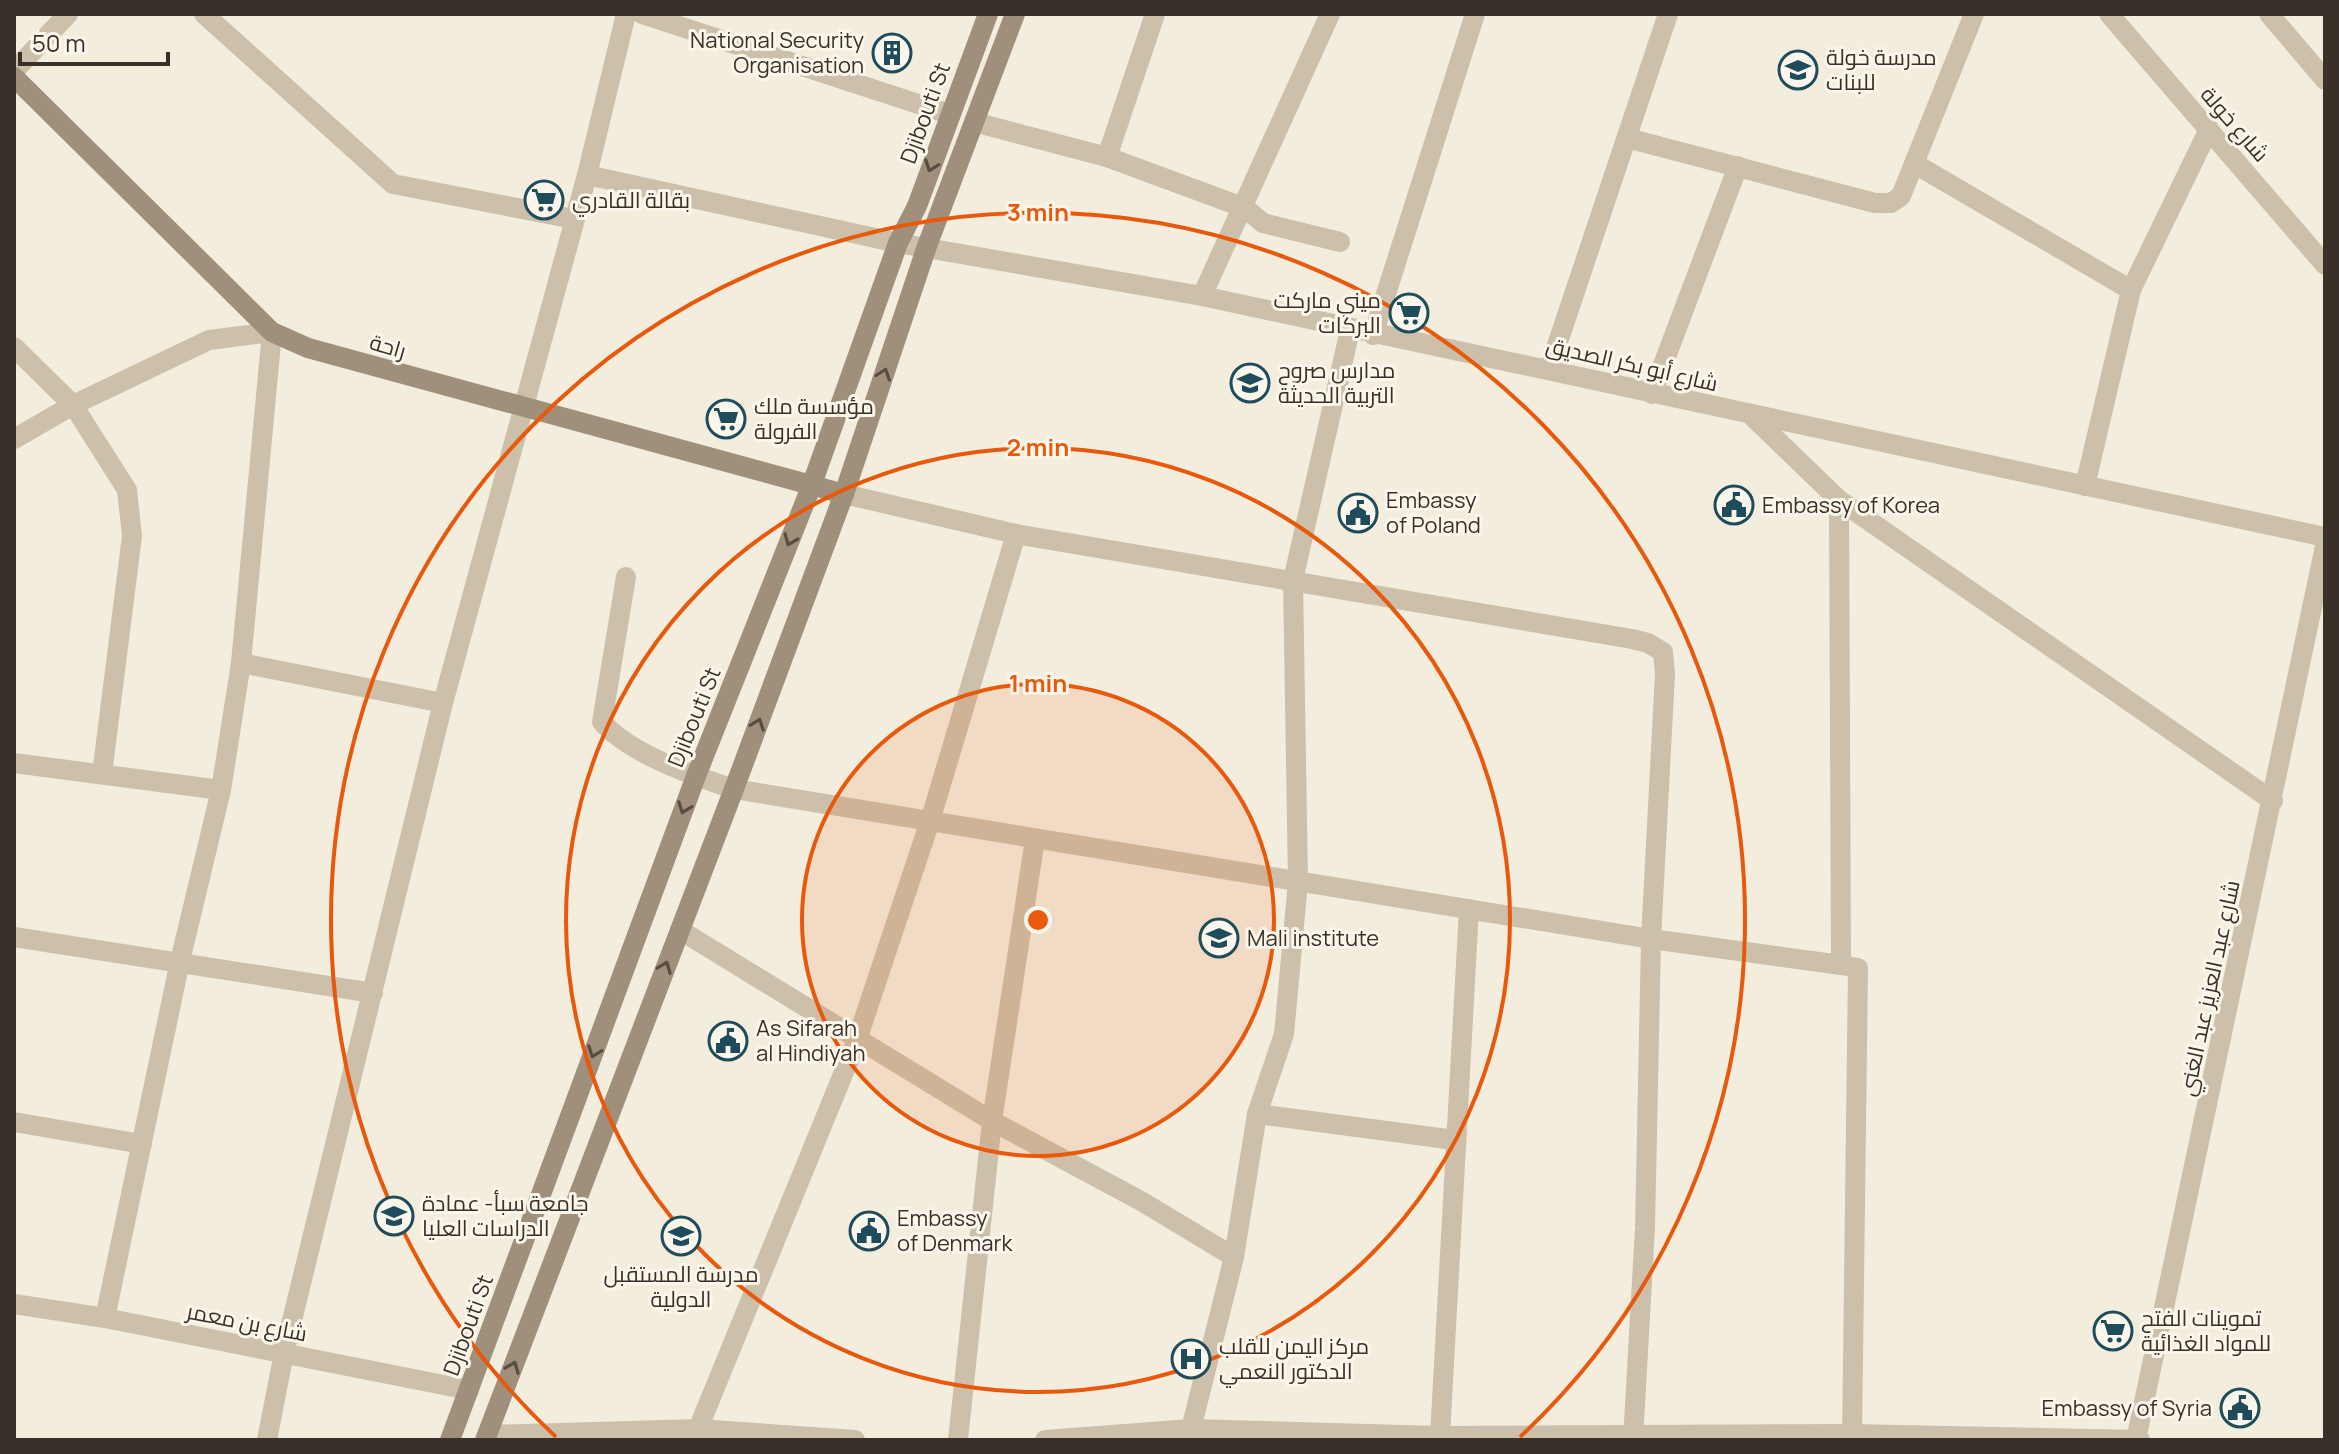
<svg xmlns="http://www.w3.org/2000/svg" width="2339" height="1454" viewBox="0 0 2339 1454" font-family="Manrope,Cairo,sans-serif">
<rect width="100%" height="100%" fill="#f3edde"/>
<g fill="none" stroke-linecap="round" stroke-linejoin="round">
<g stroke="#ccc0aa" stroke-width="20">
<path d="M204 14 393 184 574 219"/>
<path d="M642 14 949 114"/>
<path d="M2109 14 2325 265"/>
<path d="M2269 14 2325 80"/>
<path d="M14 71 68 14"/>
<path d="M974 122 1107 157 1245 208 1263 223 1340 242"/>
<path d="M1627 138 1875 203H1891L1901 196 1974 14"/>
<path d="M1107 157 1155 14"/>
<path d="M1915 164 2131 290"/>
<path d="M587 175 898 243 1202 296 2325 537"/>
<path d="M1202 296 1330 14"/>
<path d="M1373 335 1475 14"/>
<path d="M14 347 73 405 127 490 132 536 102 774"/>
<path d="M1549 369 1668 14"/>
<path d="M1652 394 1738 166"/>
<path d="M1753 417 1839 500 2273 801"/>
<path d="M14 439 73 405 209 340 272 332 241 663 221 790 180 961 105 1318"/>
<path d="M2085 486 2131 290 2209 129"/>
<path d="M844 494 1016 534 1632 639 1648 643 1663 652 1665 674 1651 939 1645 1228 1633 1440"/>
<path d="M1839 500 1841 965 1858 968 1852 1440"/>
<path d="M626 577 602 722C630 754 694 776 734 789L1651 939 1841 965"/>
<path d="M241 663 443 703"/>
<path d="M14 763 221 790"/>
<path d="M680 930 992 1121 1141 1201 1234 1257"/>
<path d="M14 937 373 993"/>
<path d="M1257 1114 1455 1140"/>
<path d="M14 1122 142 1144"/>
<path d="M14 1304 105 1318 469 1390"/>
<path d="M698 1429 857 1040 930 821 1016 534"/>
<path d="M1191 1429 1234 1257 1257 1114 1284 1034 1298 882 1293 580 1350 330"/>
<path d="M487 1435 698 1429 855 1440"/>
<path d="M1440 1436 1469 909"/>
<path d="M267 1440 284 1353 443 703 587 175 626 14"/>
<path d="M958 1440 992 1121 1035 839"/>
<path d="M1045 1440 1191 1429 1440 1436 1852 1434 2140 1440"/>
<path d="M2136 1440 2325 546"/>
</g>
<g stroke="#9f8f7b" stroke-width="20">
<path d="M14 77 272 332 308 348 844 494"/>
<path d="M450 1440 696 776 811 487 898 243 917 206 988 14"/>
<path d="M485 1440 734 789 844 494 927 246 1015 14"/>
</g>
</g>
<defs><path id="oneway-chevron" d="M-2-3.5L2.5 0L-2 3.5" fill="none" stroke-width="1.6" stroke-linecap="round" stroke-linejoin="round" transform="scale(2)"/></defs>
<g stroke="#584d42">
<use href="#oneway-chevron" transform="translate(931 166) rotate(110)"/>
<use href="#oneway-chevron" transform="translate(884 374) rotate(-71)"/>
<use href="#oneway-chevron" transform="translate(790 540) rotate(112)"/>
<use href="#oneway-chevron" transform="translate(758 724) rotate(-70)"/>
<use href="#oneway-chevron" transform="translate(684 808) rotate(110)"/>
<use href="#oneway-chevron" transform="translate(665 967) rotate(-69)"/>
<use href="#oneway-chevron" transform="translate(594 1052) rotate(110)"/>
<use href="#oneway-chevron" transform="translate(513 1367) rotate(-69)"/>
</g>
<circle cx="1038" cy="920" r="236" fill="#e8590c" fill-opacity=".12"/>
<g fill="none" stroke="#e8590c" stroke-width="4">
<circle cx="1038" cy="920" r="236"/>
<circle cx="1038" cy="920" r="472"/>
<path d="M556 1437A707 707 0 1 1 1520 1437"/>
</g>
<defs>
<symbol id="building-ring" viewBox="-11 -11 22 22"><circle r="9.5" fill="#faf6eb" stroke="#1e4c5b" stroke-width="1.5"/><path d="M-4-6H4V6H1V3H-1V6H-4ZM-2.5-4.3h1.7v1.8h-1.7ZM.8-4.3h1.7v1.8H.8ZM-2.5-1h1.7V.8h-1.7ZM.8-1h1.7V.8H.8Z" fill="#1e4c5b"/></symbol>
<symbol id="school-ring" viewBox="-11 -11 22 22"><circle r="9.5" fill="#faf6eb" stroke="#1e4c5b" stroke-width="1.5"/><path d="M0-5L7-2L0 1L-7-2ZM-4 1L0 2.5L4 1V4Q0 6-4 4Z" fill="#1e4c5b"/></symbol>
<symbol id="supermarket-ring" viewBox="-11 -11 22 22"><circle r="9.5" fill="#faf6eb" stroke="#1e4c5b" stroke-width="1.5"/><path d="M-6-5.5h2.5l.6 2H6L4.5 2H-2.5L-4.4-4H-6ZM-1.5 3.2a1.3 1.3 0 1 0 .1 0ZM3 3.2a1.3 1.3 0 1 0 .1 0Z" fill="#1e4c5b"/></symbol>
<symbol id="civic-ring" viewBox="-11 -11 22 22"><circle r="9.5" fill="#faf6eb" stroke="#1e4c5b" stroke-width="1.5"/><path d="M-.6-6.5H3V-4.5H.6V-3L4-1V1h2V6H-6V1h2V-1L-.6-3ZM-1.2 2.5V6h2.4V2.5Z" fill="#1e4c5b"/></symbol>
<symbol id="university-ring" viewBox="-11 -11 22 22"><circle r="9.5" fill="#faf6eb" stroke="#1e4c5b" stroke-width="1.5"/><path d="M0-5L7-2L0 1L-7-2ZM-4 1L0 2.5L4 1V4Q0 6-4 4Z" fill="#1e4c5b"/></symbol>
<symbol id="hospital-ring" viewBox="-11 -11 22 22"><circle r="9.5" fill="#faf6eb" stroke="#1e4c5b" stroke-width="1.5"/><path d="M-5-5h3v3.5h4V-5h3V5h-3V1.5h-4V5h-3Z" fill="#1e4c5b"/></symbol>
</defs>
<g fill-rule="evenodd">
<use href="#building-ring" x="870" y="31" width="44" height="44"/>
<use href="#school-ring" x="1776" y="48" width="44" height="44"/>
<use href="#supermarket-ring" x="522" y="178" width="44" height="44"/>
<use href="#supermarket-ring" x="1387" y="291" width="44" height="44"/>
<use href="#school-ring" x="1228" y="361" width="44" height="44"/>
<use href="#supermarket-ring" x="704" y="397" width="44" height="44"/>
<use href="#civic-ring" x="1712" y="483" width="44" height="44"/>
<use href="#civic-ring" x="1336" y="491" width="44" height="44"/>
<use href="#school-ring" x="1197" y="916" width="44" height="44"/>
<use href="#civic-ring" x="706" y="1019" width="44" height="44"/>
<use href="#university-ring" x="372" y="1194" width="44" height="44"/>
<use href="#civic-ring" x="847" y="1209" width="44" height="44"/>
<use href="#school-ring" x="659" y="1214" width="44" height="44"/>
<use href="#supermarket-ring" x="2091" y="1309" width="44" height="44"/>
<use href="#hospital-ring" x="1169" y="1337" width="44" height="44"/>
<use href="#civic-ring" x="2218" y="1386" width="44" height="44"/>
</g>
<g text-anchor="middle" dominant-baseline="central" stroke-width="6" stroke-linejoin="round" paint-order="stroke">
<g font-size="22" fill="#393129" stroke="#faf6eb" text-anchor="start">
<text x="864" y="40" text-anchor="end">National Security<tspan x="864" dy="25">Organisation</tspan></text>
<text x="1826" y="57">مدرسة خولة<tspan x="1826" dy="25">للبنات</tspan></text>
<text x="572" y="200">بقالة القادري</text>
<text x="1381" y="300" text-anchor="end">ميني ماركت<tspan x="1381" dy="25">البركات</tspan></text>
<text x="1278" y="370">مدارس صروح<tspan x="1278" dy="25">التربية الحديثة</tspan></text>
<text x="754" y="406">مؤسسة ملك<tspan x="754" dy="25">الفرولة</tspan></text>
<text x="1386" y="500">Embassy<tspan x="1386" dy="25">of Poland</tspan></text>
<text x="1762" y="505">Embassy of Korea</text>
<text x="1247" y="938">Mali institute</text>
<text x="756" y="1028">As Sifarah<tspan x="756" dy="25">al Hindiyah</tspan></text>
<text x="422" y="1203">جامعة سبأ- عمادة<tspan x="422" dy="25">الدراسات العليا</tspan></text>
<text x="897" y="1218">Embassy<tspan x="897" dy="25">of Denmark</tspan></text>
<text x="681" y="1274" text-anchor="middle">مدرسة المستقبل<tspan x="681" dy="25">الدولية</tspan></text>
<text x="2141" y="1318">تموينات الفتح<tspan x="2141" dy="25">للمواد الغذائية</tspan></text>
<text x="1219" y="1346">مركز اليمن للقلب<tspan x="1219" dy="25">الدكتور النعمي</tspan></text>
<text x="2212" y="1408" text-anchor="end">Embassy of Syria</text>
</g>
<g font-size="22" fill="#393129" stroke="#faf6eb">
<text transform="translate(925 113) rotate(-70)">Djibouti St</text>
<text transform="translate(2235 124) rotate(49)">شارع خولة</text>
<text transform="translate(388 346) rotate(16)">راحة</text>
<text transform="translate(1632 364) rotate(13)">شارع أبو بكر الصديق</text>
<text transform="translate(694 717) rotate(-68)">Djibouti St</text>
<text transform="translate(2209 988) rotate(-78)">شارع عبد العزيز عبد الغني</text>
<text transform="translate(247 1322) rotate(11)">شارع بن معمر</text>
<text transform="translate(468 1325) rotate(-70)">Djibouti St</text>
</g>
</g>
<circle cx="1038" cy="920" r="12" fill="#e8590c" stroke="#faf6eb" stroke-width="4"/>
<g font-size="24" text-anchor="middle" font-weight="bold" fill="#e8590c" stroke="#faf6eb" stroke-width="6" stroke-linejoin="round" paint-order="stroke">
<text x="1038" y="221">3 min</text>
<text x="1038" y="456">2 min</text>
<text x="1038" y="692">1 min</text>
</g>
<rect width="2339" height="1454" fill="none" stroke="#393129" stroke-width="32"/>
<path d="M20 52v12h148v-12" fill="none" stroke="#393129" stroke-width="4"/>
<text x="32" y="52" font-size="24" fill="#393129" stroke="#faf6eb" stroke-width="6" paint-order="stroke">50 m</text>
</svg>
